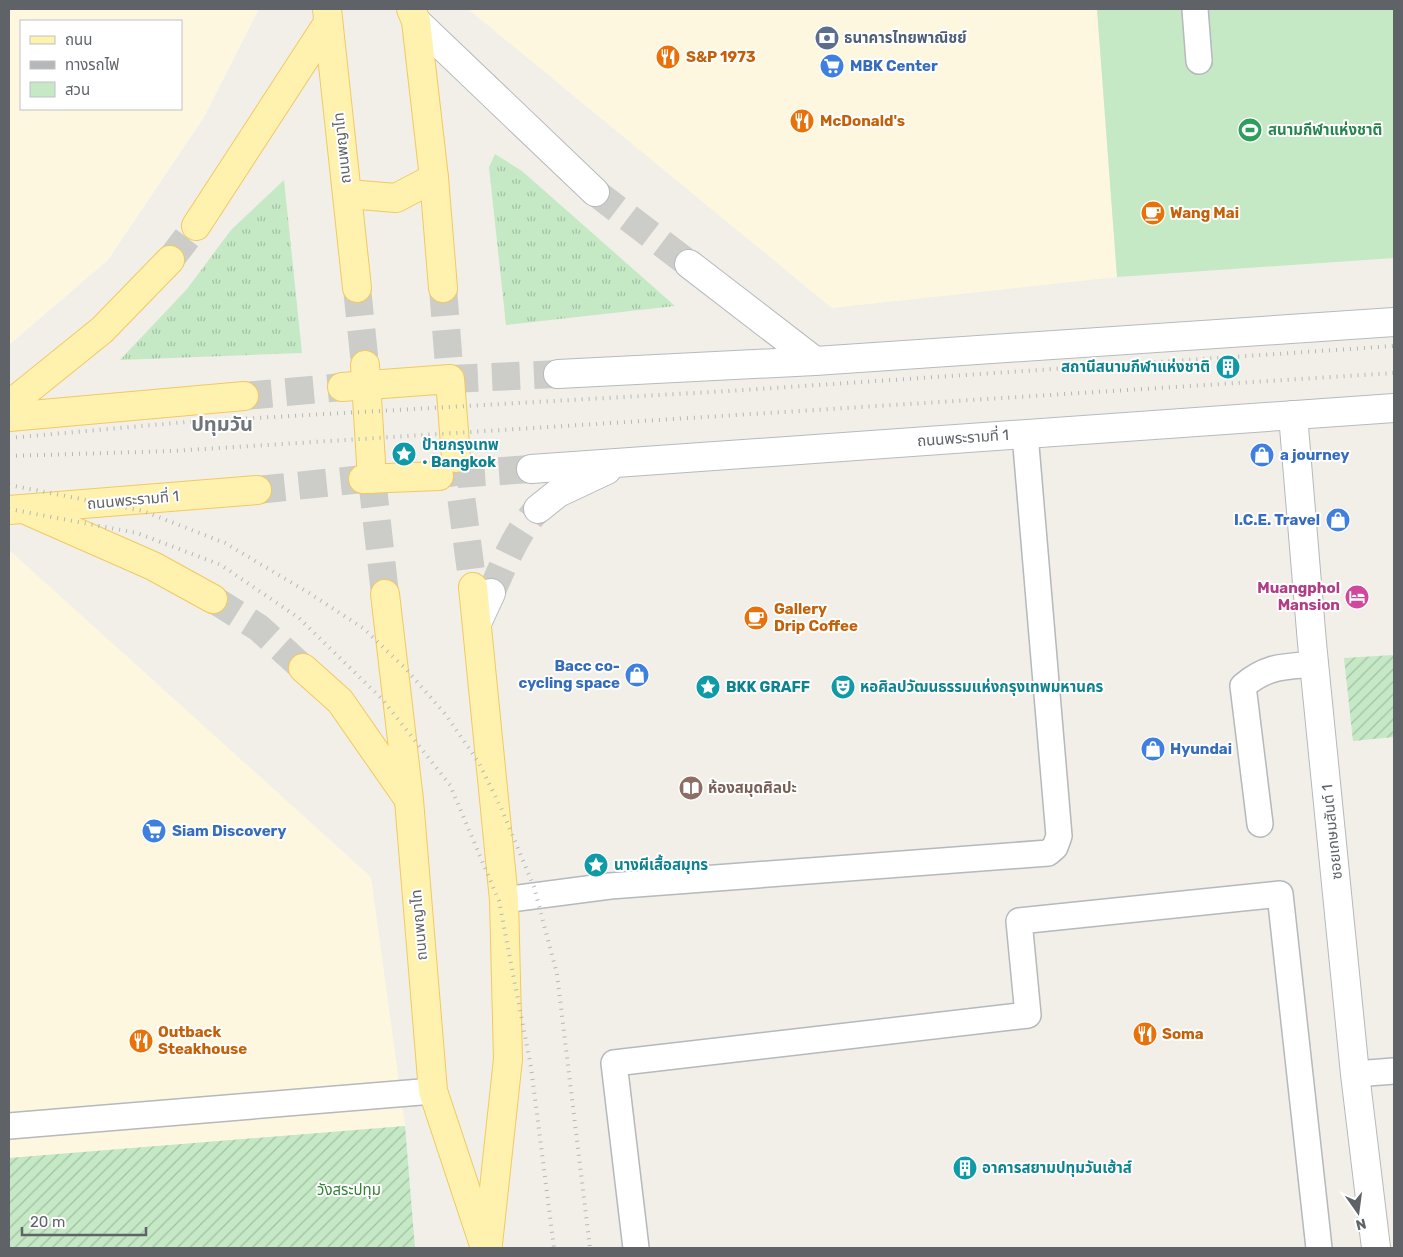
<svg xmlns="http://www.w3.org/2000/svg" width="1403" height="1257" viewBox="0 0 1403 1257" font-family="Rubik,'Noto Sans Thai',sans-serif">
<defs>
<pattern id="grass-tufts" width="24" height="20" patternUnits="userSpaceOnUse" patternTransform="scale(1.25)"><rect width="24" height="20" fill="#c5e8c5"/><path d="M3 7l-1-3M5 7V3M7 7l1-3M15 17l-1-3M17 17v-4M19 17l1-3" fill="none" stroke="#a3c0a4"/></pattern>
<pattern id="garden-furrows" width="10" height="10" patternUnits="userSpaceOnUse" patternTransform="scale(1.25)"><rect width="10" height="10" fill="#c5e8c5"/><path d="M-1 1l2-2M0 10L10 0M9 11l2-2" fill="none" stroke="#a3c0a4"/></pattern>
</defs>
<rect width="100%" height="100%" fill="#f1efe8"/>
<g fill="#fef7e0" fill-rule="evenodd">
<path d="M9 9H259L203 119 108 260 9 345ZM21 21H181V109H21Z"/>
<path d="M468 9H1097L1117 277 832 308Z"/>
<path d="M9 550 371 877 405 1126 9 1158Z"/>
</g>
<g fill="url(#grass-tufts)">
<path d="M495 154 522 171 675 306 506 325 489 167Z"/>
<path d="M284 180 302 353 120 360 187 289 231 230Z"/>
</g>
<path fill="#c5e8c5" d="M1097 9H1394V258L1117 277Z"/>
<g fill="url(#garden-furrows)">
<path d="M1394 655V737L1353 741 1344 658Z"/>
<path d="M405 1126 415 1248H9V1158Z"/>
</g>
<g fill="none" stroke-linecap="round" stroke-linejoin="round">
<g stroke="#ccccc8" stroke-width="28" stroke-dasharray="28 14" stroke-linecap="butt">
<path d="M595 192 689 264"/>
<path d="M450 379 558 374"/>
<path d="M457 474 531 469"/>
<path d="M491 593C504 564 516 532 538 509"/>
</g>
<g stroke="#ccccc8" stroke-width="28" stroke-dasharray="28 14" stroke-linecap="butt">
<path d="M170 260 196 226"/>
<path d="M357 288 365 365"/>
<path d="M443 288 450 379"/>
<path d="M244 396 342 387"/>
<path d="M456 458 473 587"/>
<path d="M372 479 385 594"/>
<path d="M257 490 363 479"/>
<path d="M213 599 259 628 303 668"/>
</g>
<defs>
<g id="lane">
<path d="M1195 9 1199 61"/>
<path d="M1260 824 1243 686C1268 665 1284 667 1315 664"/>
<path d="M504 900 610 886 1048 853 1055 847 1059 836 1025 434"/>
<path d="M1355 1074 1394 1071"/>
<path d="M9 1126 433 1091"/>
<path d="M636 1248 614 1063 1028 1015 1019 921 1280 894 1319 1248"/>
</g>
<path id="street" d="M1293 415 1312 643 1355 1074 1376 1248"/>
<g id="secondary">
<path d="M416 21 595 192"/>
<path d="M689 264 815 361"/>
<path d="M558 374 815 361 1394 322"/>
<path d="M531 469 1394 408"/>
<path d="M538 509 558 493 607 470"/>
<path d="M478 621 491 593"/>
</g>
<g id="primary">
<path d="M327 9 357 288"/>
<path d="M411 9 416 21 434 178 443 288"/>
<path d="M348 194 396 198 434 178"/>
<path d="M196 226 328 23"/>
<path d="M365 365 372 479"/>
<path d="M342 387 450 379 456 458"/>
<path d="M9 405 102 330 170 260"/>
<path d="M9 417 244 396"/>
<path d="M363 479 439 476"/>
<path d="M9 510 257 490"/>
<path d="M28 511 153 566 213 599"/>
<path d="M473 587 504 900 508 1059 488 1244"/>
<path d="M385 594 409 800 433 1091 485 1248"/>
<path d="M303 668 340 701 407 797"/>
</g>
</defs>
<use href="#lane" stroke="#b5b8bc" stroke-width="28"/>
<use href="#street" stroke="#b5b8bc" stroke-width="30"/>
<use href="#secondary" stroke="#b6babf" stroke-width="30"/>
<use href="#primary" stroke="#f2c960" stroke-width="30"/>
<use href="#lane" stroke="#fff" stroke-width="25"/>
<use href="#street" stroke="#fff" stroke-width="28"/>
<use href="#secondary" stroke="#fff" stroke-width="28"/>
<use href="#primary" stroke="#fff2af" stroke-width="28"/>
<g stroke="#b6b7b8" stroke-width="4" stroke-dasharray="1 6" stroke-linecap="butt">
<path d="M9 438 186 422 729 391 1394 346"/>
<path d="M9 456 173 451 1394 373"/>
<path d="M9 485 143 511 225 543 309 593 363 628 405 668 446 715 479 763 502 810 534 887 557 974 590 1248"/>
<path d="M9 509 137 533 221 565 299 618 382 699 450 785 499 901 531 1067 554 1248"/>
</g>
</g>
<defs>
<symbol id="bank-disc" viewBox="-11 -11 22 22"><circle r="9.5" fill="#5c6f8a" stroke="#fff"/><path d="M-6-4H6V4H-6ZM0-2.3a2.3 2.3 0 1 0 0 4.6a2.3 2.3 0 1 0 0-4.6Z" fill="#fff"/></symbol>
<symbol id="restaurant-disc" viewBox="-11 -11 22 22"><circle r="9.5" fill="#e8710a" stroke="#fff"/><path d="M-5-6h1v4h1v-4h1v4h1v-4h1v5L-1.5 .5V6h-2V.5L-5-1ZM5-6V6H3V1.5H1.5Q1.5-4 5-6Z" fill="#fff"/></symbol>
<symbol id="supermarket-disc" viewBox="-11 -11 22 22"><circle r="9.5" fill="#3f7fe0" stroke="#fff"/><path d="M-6-5.5h2.5l.6 2H6L4.5 2H-2.5L-4.4-4H-6ZM-1.5 3.2a1.3 1.3 0 1 0 .1 0ZM3 3.2a1.3 1.3 0 1 0 .1 0Z" fill="#fff"/></symbol>
<symbol id="stadium-disc" viewBox="-11 -11 22 22"><circle r="9.5" fill="#2e9e5b" stroke="#fff"/><path d="M0-5a6.5 5 0 1 0 0 10a6.5 5 0 1 0 0-10ZM-3.5-1.8h7v3.6h-7Z" fill="#fff"/></symbol>
<symbol id="cafe-disc" viewBox="-11 -11 22 22"><circle r="9.5" fill="#e8710a" stroke="#fff"/><path d="M-5.5-4.5H6V0H3Q3 3.5 0 3.5H-2.5Q-5.5 3.5-5.5 0ZM3-3.2v2h1.7v-2ZM-6 4.5H4V6H-6Z" fill="#fff"/></symbol>
<symbol id="building-disc" viewBox="-11 -11 22 22"><circle r="9.5" fill="#0f9aa8" stroke="#fff"/><path d="M-4-6H4V6H1V3H-1V6H-4ZM-2.5-4.3h1.7v1.8h-1.7ZM.8-4.3h1.7v1.8H.8ZM-2.5-1h1.7V.8h-1.7ZM.8-1h1.7V.8H.8Z" fill="#fff"/></symbol>
<symbol id="sight-disc" viewBox="-11 -11 22 22"><circle r="9.5" fill="#0f9aa8" stroke="#fff"/><path d="M0-6L1.8-2.2L6-1.7L2.9 1.2L3.7 5.4L0 3.3L-3.7 5.4L-2.9 1.2L-6-1.7L-1.8-2.2Z" fill="#fff"/></symbol>
<symbol id="shop-disc" viewBox="-11 -11 22 22"><circle r="9.5" fill="#3f7fe0" stroke="#fff"/><path d="M-5-2.5h2.3a2.7 3.5 0 0 1 5.4 0H5L5.5 6h-11ZM-1.5-2.5h3a1.5 2.3 0 0 0-3 0Z" fill="#fff"/></symbol>
<symbol id="hotel-disc" viewBox="-11 -11 22 22"><circle r="9.5" fill="#d1479c" stroke="#fff"/><path d="M-6-4.5h1.5V1H6V5H4.5V3h-9V5H-6ZM-4 0a1.8 1.8 0 1 1 3.6 0ZM.5 0V-2.5h3Q6-2.5 6 0Z" fill="#fff"/></symbol>
<symbol id="theatre-disc" viewBox="-11 -11 22 22"><circle r="9.5" fill="#0f9aa8" stroke="#fff"/><path d="M-5-5.5Q0-4 5-5.5V0Q5 5 0 6Q-5 5-5 0ZM-3.3-2.5H-1v1.5H-3.3ZM1-2.5H3.3v1.5H1ZM-2.8 1Q0 5.5 2.8 1Z" fill="#fff"/></symbol>
<symbol id="library-disc" viewBox="-11 -11 22 22"><circle r="9.5" fill="#8d6e63" stroke="#fff"/><path d="M-6-4Q-3-5.5-.7-3.5V5Q-3 3-6 4ZM6-4Q3-5.5 .7-3.5V5Q3 3 6 4Z" fill="#fff"/></symbol>
</defs>
<g fill-rule="evenodd">
<use href="#bank-disc" x="813" y="24" width="28" height="28"/>
<use href="#restaurant-disc" x="654" y="43" width="28" height="28"/>
<use href="#supermarket-disc" x="818" y="52" width="28" height="28"/>
<use href="#restaurant-disc" x="788" y="107" width="28" height="28"/>
<use href="#stadium-disc" x="1236" y="116" width="28" height="28"/>
<use href="#cafe-disc" x="1139" y="199" width="28" height="28"/>
<use href="#building-disc" x="1214" y="353" width="28" height="28"/>
<use href="#sight-disc" x="390" y="440" width="28" height="28"/>
<use href="#shop-disc" x="1248" y="441" width="28" height="28"/>
<use href="#shop-disc" x="1324" y="506" width="28" height="28"/>
<use href="#hotel-disc" x="1343" y="583" width="28" height="28"/>
<use href="#cafe-disc" x="742" y="604" width="28" height="28"/>
<use href="#shop-disc" x="623" y="661" width="28" height="28"/>
<use href="#sight-disc" x="694" y="673" width="28" height="28"/>
<use href="#theatre-disc" x="829" y="673" width="28" height="28"/>
<use href="#shop-disc" x="1139" y="735" width="28" height="28"/>
<use href="#library-disc" x="677" y="774" width="28" height="28"/>
<use href="#supermarket-disc" x="140" y="817" width="28" height="28"/>
<use href="#sight-disc" x="582" y="851" width="28" height="28"/>
<use href="#restaurant-disc" x="1131" y="1020" width="28" height="28"/>
<use href="#restaurant-disc" x="127" y="1027" width="28" height="28"/>
<use href="#building-disc" x="951" y="1154" width="28" height="28"/>
</g>
<g text-anchor="middle" dominant-baseline="central" stroke-width="4" stroke-linejoin="round" paint-order="stroke">
<g font-size="15" font-weight="bold" fill="#4e5e75" stroke="#fff" text-anchor="start">
<text x="844" y="38">ธนาคารไทยพาณิชย์</text>
</g>
<g font-size="15" font-weight="bold" fill="#c56008" stroke="#fff" text-anchor="start">
<text x="686" y="57">S&amp;P 1973</text>
<text x="820" y="121">McDonald's</text>
<text x="1170" y="213">Wang Mai</text>
<text x="774" y="609">Gallery<tspan x="774" dy="17">Drip Coffee</tspan></text>
<text x="158" y="1032">Outback<tspan x="158" dy="17">Steakhouse</tspan></text>
<text x="1162" y="1034">Soma</text>
</g>
<g font-size="15" font-weight="bold" fill="#366cbe" stroke="#fff" text-anchor="start">
<text x="850" y="66">MBK Center</text>
<text x="1280" y="455">a journey</text>
<text x="1320" y="520" text-anchor="end">I.C.E. Travel</text>
<text x="620" y="666" text-anchor="end">Bacc co-<tspan x="620" dy="17">cycling space</tspan></text>
<text x="1170" y="749">Hyundai</text>
<text x="172" y="831">Siam Discovery</text>
</g>
<g font-size="15" font-weight="bold" fill="#27864d" stroke="#fff" text-anchor="start">
<text x="1268" y="130">สนามกีฬาแห่งชาติ</text>
</g>
<g font-size="15" fill="#5f6368" stroke="#fff">
<text transform="translate(342 148) rotate(-96)">ถนนพญาไท</text>
<text transform="translate(963 438) rotate(-4)">ถนนพระรามที่ 1</text>
<text transform="translate(133 500) rotate(-5)">ถนนพระรามที่ 1</text>
<text transform="translate(1332 832) rotate(-96)">ซอยเกษมสันต์ 1</text>
<text transform="translate(419 925) rotate(-95)">ถนนพญาไท</text>
</g>
<g font-size="15" font-weight="bold" fill="#0d838f" stroke="#fff" text-anchor="start">
<text x="1210" y="367" text-anchor="end">สถานีสนามกีฬาแห่งชาติ</text>
<text x="422" y="445">ป้ายกรุงเทพ<tspan x="422" dy="17">• Bangkok</tspan></text>
<text x="726" y="687">BKK GRAFF</text>
<text x="860" y="687">หอศิลปวัฒนธรรมแห่งกรุงเทพมหานคร</text>
<text x="614" y="865">นางผีเสื้อสมุทร</text>
<text x="982" y="1168">อาคารสยามปทุมวันเฮ้าส์</text>
</g>
<g font-size="15" font-weight="bold" fill="#b23c85" stroke="#fff" text-anchor="end">
<text x="1340" y="588">Muangphol<tspan x="1340" dy="17">Mansion</tspan></text>
</g>
<g font-size="15" font-weight="bold" fill="#785e54" stroke="#fff" text-anchor="start">
<text x="708" y="788">ห้องสมุดศิลปะ</text>
</g>
<g font-size="15" fill="#348238" stroke="#fff">
<text x="349" y="1190">วังสระปทุม</text>
</g>
<g font-size="20" font-weight="bold" fill="#70757a" stroke="#fff">
<text x="222" y="424">ปทุมวัน</text>
</g>
</g>
<rect width="1403" height="1257" fill="none" stroke="#5f6368" stroke-width="20"/>
<rect x="20" y="20" width="162" height="90" fill="#ffffff" stroke="#bfc1c3"/>
<rect x="30" y="36" width="25" height="8" fill="#fff2af" stroke="#bfc1c3"/>
<text x="65" y="45" font-size="15" fill="#5f6368">ถนน</text>
<rect x="30" y="61" width="25" height="8" fill="#b6b7b8" stroke="#bfc1c3"/>
<text x="65" y="70" font-size="15" fill="#5f6368">ทางรถไฟ</text>
<rect x="30" y="82" width="25" height="15" fill="#c5e8c5" stroke="#bfc1c3"/>
<text x="65" y="95" font-size="15" fill="#5f6368">สวน</text>
<g transform="translate(1358 1212) rotate(166)" stroke="#ffffff" stroke-width="4" paint-order="stroke">
<path d="M0-4L9 19L0 12L-9 19Z" fill="#5f6368"/>
<text y="-8" font-size="14" font-weight="bold" text-anchor="middle" fill="#5f6368">N</text>
</g>
<path d="M22 1227v8h124v-8" fill="none" stroke="#5f6368" stroke-width="2.5"/>
<text x="30" y="1227" font-size="15" fill="#5f6368" stroke="#ffffff" stroke-width="4" paint-order="stroke">20 m</text>
</svg>
